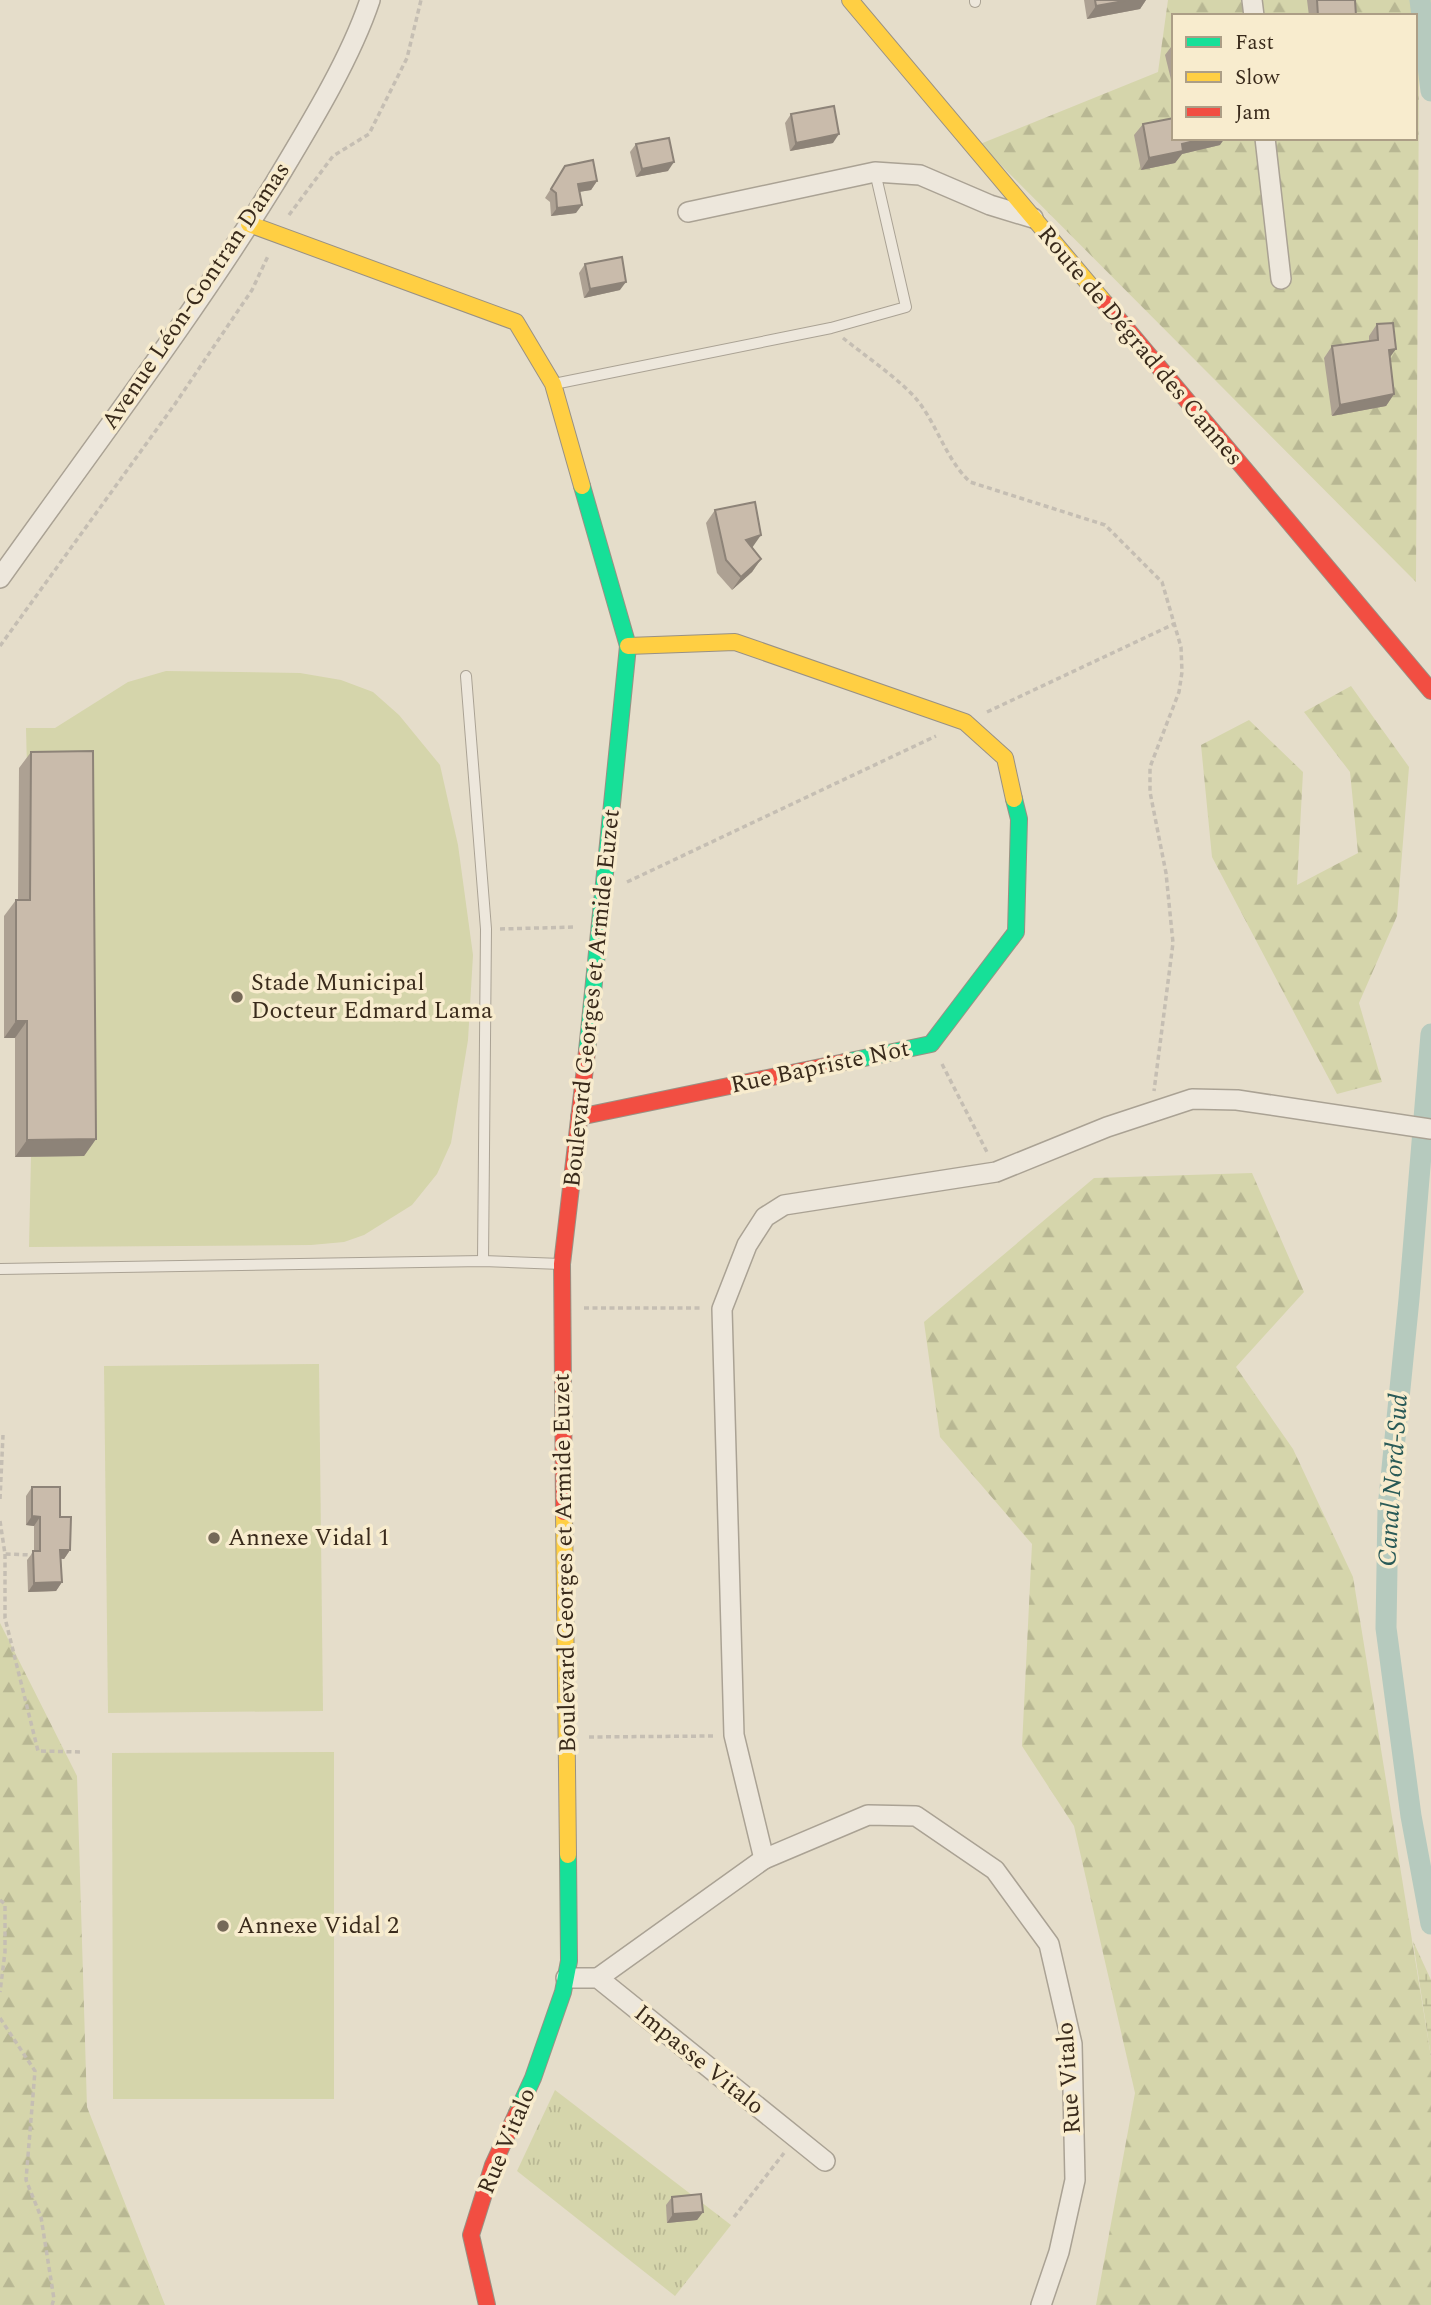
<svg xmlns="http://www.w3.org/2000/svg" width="1431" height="2305" viewBox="0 0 1431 2305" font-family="Spectral,serif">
<defs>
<pattern id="grass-tufts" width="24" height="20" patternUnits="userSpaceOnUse" patternTransform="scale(1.75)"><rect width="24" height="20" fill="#d5d5ab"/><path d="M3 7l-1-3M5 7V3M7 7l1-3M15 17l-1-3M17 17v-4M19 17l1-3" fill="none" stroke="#b8b793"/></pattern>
<pattern id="forest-firs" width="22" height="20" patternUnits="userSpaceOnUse" patternTransform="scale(1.75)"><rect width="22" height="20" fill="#d5d5ab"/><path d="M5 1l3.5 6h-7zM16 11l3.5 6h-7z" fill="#b8b793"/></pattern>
<pattern id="wetland-marsh" width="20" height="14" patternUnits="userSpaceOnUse" patternTransform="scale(1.75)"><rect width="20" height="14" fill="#d5d5ab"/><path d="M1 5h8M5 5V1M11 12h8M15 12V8" fill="none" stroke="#b8b793"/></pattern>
</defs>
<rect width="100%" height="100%" fill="#e5ddca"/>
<path fill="url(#grass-tufts)" d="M555 2090 731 2225 675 2296 517 2171Z"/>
<g fill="url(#forest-firs)" fill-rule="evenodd">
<path d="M1168 0H1431V62L1419 72 1416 582 980 144 1158 72ZM1174 16H1415V138H1174Z"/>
<path d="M1351 686 1409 767 1397 916 1359 1003 1382 1082 1337 1094 1212 857 1201 745 1249 720 1303 772 1297 885 1358 853 1350 772 1304 712Z"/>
<path d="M1252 1173 1304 1292 1236 1367 1293 1449 1353 1577 1431 2057V2305H1096L1135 2093 1074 1826 1022 1746 1032 1544 940 1437 924 1322 1094 1178Z"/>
<path d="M0 1623 77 1776 87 2107 165 2305H0Z"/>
</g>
<path fill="url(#wetland-marsh)" d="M1413 1941 1431 1980V2057Z"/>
<g fill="#d5d5ab">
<path d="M166 671 300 673 341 680 373 692 399 715 440 765 458 845 473 955 468 1040 451 1143 437 1174 412 1205 364 1235 344 1242 311 1245 29 1247 31 1157H15V1038H4V916H18L27 768 26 728H55L128 682Z"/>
<path d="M319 1364 323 1711 108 1713 104 1366Z"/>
<path d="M334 1752V2099H113L112 1753Z"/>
</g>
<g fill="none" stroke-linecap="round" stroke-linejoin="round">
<g stroke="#b6cabe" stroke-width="21">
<path d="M1420 0 1431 91"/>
<path d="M1431 1034 1409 1299 1388 1508 1386 1628 1411 1816 1431 1924"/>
</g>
<defs>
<g id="lane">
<path d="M975 0V2"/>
<path d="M554 384 831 328 906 307 875 172"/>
<path d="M466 676 486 929 483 1261"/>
<path d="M0 1269 483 1261 561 1264"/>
</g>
<g id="street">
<path d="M1252 0 1254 16"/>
<path d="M1265 138 1281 279"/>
<path d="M688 212 875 172 920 175 990 205 1033 218"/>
<path d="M0 578C93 447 191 319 275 183 308 128 350 60 370 0"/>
<path d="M764 1859 734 1735 722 1309 747 1245 765 1217 784 1205 996 1172 1107 1127 1192 1099 1237 1100 1431 1129"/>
<path d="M566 1978H598L825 2161"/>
<path d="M598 1978 764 1859 868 1815 916 1816 995 1870 1049 1944 1072 2044 1075 2180 1059 2252 1041 2305"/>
</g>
<g id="fast">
<path d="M582 486 628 646 587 1051"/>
<path d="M845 1062 931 1044 1016 932 1019 819 1014 799"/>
<path d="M517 2113 533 2078 563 1992 569 1961 568 1855"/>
</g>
<g id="slow">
<path d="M850 0 1105 303"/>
<path d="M249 224 516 322 553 384 582 486"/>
<path d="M628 646 735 642 965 722 1005 758 1014 799"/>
<path d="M564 1512 568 1855"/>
</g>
<g id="jam">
<path d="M1105 303 1431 691"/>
<path d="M579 1117 845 1062"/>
<path d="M564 1512 562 1264 587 1051"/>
<path d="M487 2305 471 2235 493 2165 517 2113"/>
</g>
</defs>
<use href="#lane" stroke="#aaa294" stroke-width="12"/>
<use href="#street" stroke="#aaa294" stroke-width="22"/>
<use href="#fast" stroke="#999184" stroke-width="18"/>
<use href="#slow" stroke="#999184" stroke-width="18"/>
<use href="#jam" stroke="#999184" stroke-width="18"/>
<g stroke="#c5beb3" stroke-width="3.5" stroke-dasharray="5 3.5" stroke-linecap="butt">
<path d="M289 215 333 156 369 134 407 58 421 0"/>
<path d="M843 338C864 355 902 381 918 401 938 427 946 459 970 482L1105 525 1162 582 1181 647 1182 672 1179 692 1150 767V792L1166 873 1173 943 1154 1091"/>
<path d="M0 646 175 404 252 290 268 256"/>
<path d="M987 712 1174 624"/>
<path d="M627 882 936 736"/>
<path d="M500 929 576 927"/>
<path d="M942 1064 988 1154"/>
<path d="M584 1308H703"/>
<path d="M0 1499 3 1435"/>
<path d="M0 1521 5 1554 32 1555"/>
<path d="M5 1554V1618L38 1751 82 1752"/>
<path d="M589 1737 715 1736"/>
<path d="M0 1900 5 1904V1952L0 1992"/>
<path d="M0 2018 35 2071 26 2180 41 2217 54 2299 52 2305"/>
<path d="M734 2217 784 2153"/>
</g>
<use href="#lane" stroke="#ede7dc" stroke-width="10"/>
<use href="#street" stroke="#ede7dc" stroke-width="19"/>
<use href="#fast" stroke="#16e098" stroke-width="16"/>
<use href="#slow" stroke="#ffcf43" stroke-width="16"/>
<use href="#jam" stroke="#f24e42" stroke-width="16"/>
</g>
<g fill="#ada193">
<path d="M1084 0H1146L1140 9 1087 19Z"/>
<path d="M1307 0H1355L1356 16H1309Z"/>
<path d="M1174 43V92L1165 55Z"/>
<path d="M791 114 833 143 790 151 785 123Z"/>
<path d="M1143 124 1220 145 1182 154 1175 163 1141 170 1134 135Z"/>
<path d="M636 144 668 171 636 177 630 152Z"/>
<path d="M565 166 597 181 591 190 579 192 576 213 551 216 550 202 545 198Z"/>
<path d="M585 264 620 290 584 298 579 273Z"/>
<path d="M1377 324 1389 358 1394 394 1386 406 1332 416 1324 358 1332 346 1369 342V336Z"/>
<path d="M715 510 753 548 761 559 752 572 732 590 717 573 706 523Z"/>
<path d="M31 752 96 1139 84 1156 15 1157V1038H4V916L16 900H18L19 768Z"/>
<path d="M32 1487 60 1517 70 1550 64 1559 61 1558 62 1582 56 1591 28 1592 27 1560 34 1551V1526L26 1525V1496Z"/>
<path d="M672 2197 703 2212 697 2220 667 2223 666 2205Z"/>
</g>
<g fill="#8d8378">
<path d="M1129 0H1146L1140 9 1087 19 1096 6Z"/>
<path d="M839 134 833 143 790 151 796 143Z"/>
<path d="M1206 138H1225L1220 145 1182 154 1175 163 1141 170 1149 158 1182 144Z"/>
<path d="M674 162 668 171 636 177 642 169Z"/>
<path d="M597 181 591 190 572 193 578 184Z"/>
<path d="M582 205 576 213 551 216 557 208Z"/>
<path d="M626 282 620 290 584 298 590 289Z"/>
<path d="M1396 349 1388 360 1389 350Z"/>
<path d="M1394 394 1386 406 1332 416 1340 405Z"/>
<path d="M761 535 752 548 746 540Z"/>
<path d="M761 559 752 572 732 590 741 577Z"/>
<path d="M16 1021H27L15 1038H4Z"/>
<path d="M96 1139 84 1156 15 1157 27 1140Z"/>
<path d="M32 1516 40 1517 34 1526 26 1525Z"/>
<path d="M60 1550H70L64 1559 54 1558Z"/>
<path d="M62 1582 56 1591 28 1592 34 1583Z"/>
<path d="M703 2212 697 2220 667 2223 673 2214Z"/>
</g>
<g fill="#c9bbab" stroke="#8d8378" stroke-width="2">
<path d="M1095 0H1129L1096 6Z"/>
<path d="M1317 0H1355L1356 16H1318Z"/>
<path d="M834 106 839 134 796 143 791 114Z"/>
<path d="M1174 118V138H1206L1182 144 1183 151 1149 158 1143 124Z"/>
<path d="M669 138 674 162 642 169 636 144Z"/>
<path d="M593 160 597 181 578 184 582 205 557 208 556 193 551 189 565 166Z"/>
<path d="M622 257 626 282 590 289 585 264Z"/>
<path d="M1393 323 1396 349 1389 350 1394 394 1340 405 1332 346 1378 340 1377 324Z"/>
<path d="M755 502 761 535 746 540 761 559 741 577 726 560 715 510Z"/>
<path d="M93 751 96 1139 27 1140V1021H16V900H30L31 752Z"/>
<path d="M32 1487H60V1517H71L70 1550H60L62 1582 34 1583 33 1551H40V1517L32 1516Z"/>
<path d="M701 2194 703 2212 673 2214 672 2197Z"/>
</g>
<g fill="#756958" stroke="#f8ecce" stroke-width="2.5">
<circle cx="237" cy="997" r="7"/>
<circle cx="214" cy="1538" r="7"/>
<circle cx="223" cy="1926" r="7"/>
</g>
<g text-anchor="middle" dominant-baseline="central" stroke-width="7" stroke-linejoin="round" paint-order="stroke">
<g font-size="24" fill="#392a1b" stroke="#f8ecce">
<text transform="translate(196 296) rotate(-56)">Avenue Léon-Gontran Damas</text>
<text transform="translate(1140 346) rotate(50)">Route de Dégrad des Cannes</text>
<text transform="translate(592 998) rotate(-84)">Boulevard Georges et Armide Euzet</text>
<text transform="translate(820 1067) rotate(-12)">Rue Bapriste Not</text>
<text transform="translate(565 1563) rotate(-91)">Boulevard Georges et Armide Euzet</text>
<text transform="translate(699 2060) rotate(39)">Impasse Vitalo</text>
<text transform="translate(1069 2078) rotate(-94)">Rue Vitalo</text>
<text transform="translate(507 2141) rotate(-67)">Rue Vitalo</text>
</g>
<g font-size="24" fill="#392a1b" stroke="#f8ecce" text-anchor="start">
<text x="251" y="983">Stade Municipal<tspan x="251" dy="28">Docteur Edmard Lama</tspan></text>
<text x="228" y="1538">Annexe Vidal 1</text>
<text x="237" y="1926">Annexe Vidal 2</text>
</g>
<g font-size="26" font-style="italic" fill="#295a57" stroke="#f8ecce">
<text transform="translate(1393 1480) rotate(-86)">Canal Nord-Sud</text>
</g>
</g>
<rect x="1172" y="14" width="245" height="126" fill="#f8ecce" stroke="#ac9e86" stroke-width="2"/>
<rect x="1186" y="37" width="35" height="10" fill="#16e098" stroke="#ac9e86" stroke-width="2"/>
<text x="1235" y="49" font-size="21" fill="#392a1b">Fast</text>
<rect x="1186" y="72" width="35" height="10" fill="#ffcf43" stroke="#ac9e86" stroke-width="2"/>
<text x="1235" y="84" font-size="21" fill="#392a1b">Slow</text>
<rect x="1186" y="107" width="35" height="10" fill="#f24e42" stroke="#ac9e86" stroke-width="2"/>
<text x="1235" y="119" font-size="21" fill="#392a1b">Jam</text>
</svg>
